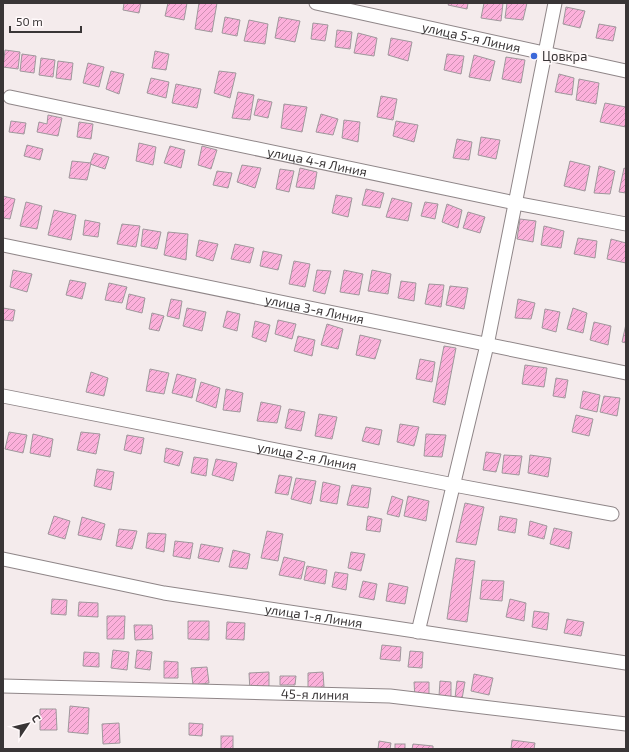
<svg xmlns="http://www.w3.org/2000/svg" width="629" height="752" viewBox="0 0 629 752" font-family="'Exo 2',sans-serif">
<defs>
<pattern id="building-hatch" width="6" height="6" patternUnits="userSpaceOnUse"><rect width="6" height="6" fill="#fcb0db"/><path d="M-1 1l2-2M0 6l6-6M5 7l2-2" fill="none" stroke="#cd90b2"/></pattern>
</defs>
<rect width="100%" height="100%" fill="#f4ebec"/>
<g fill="url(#building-hatch)" stroke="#9f989c">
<path d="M124 3H141L139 13 123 10Z"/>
<path d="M168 3H187L184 20 165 16Z"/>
<path d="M199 3H217L212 32 195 29Z"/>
<path d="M449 3H468L467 9 448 5Z"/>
<path d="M484 3H503L501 21 481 18Z"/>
<path d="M507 3H527L523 20 505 18Z"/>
<path d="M566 7 585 11 580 28 563 24Z"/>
<path d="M225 17 240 20 237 36 222 33Z"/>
<path d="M279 17 300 21 295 42 275 38Z"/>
<path d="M249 20 268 24 265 44 244 41Z"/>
<path d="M313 23 328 25 325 41 311 39Z"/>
<path d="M599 24 616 27 613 41 596 38Z"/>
<path d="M337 30 352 32 350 49 335 47Z"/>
<path d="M358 33 377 38 374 56 354 53Z"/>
<path d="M391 38 412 42 408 61 388 55Z"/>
<path d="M5 50 20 52 18 69 3 67Z"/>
<path d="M155 51 169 54 166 70 152 68Z"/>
<path d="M22 54 36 56 34 73 20 71Z"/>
<path d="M447 54 464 56 461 74 444 70Z"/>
<path d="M474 55 495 61 490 81 469 77Z"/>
<path d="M506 57 525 60 521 83 502 79Z"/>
<path d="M41 58 55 60 53 77 39 75Z"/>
<path d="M58 61 73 63 71 80 56 78Z"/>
<path d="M88 63 104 67 99 87 83 83Z"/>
<path d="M111 71 124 74 119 94 106 89Z"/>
<path d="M219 71 236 73 230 98 214 93Z"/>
<path d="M559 74 574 78 572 95 555 92Z"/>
<path d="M151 78 169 82 166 98 147 93Z"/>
<path d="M579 79 599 83 596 104 576 100Z"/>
<path d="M176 84 201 89 197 108 172 103Z"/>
<path d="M238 92 254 95 250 120 232 118Z"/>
<path d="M381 96 397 99 393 120 377 117Z"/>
<path d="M258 99 272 102 268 118 254 115Z"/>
<path d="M605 103 626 107V127L600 122Z"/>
<path d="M284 104 307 107 302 132 281 128Z"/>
<path d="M321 114 338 119 333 135 316 132Z"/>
<path d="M48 115 62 118 58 136 37 132 39 122 47 124Z"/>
<path d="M344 120 360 122 358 142 342 138Z"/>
<path d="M11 121 26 123 24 134 9 132Z"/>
<path d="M396 121 418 125 414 142 393 136Z"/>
<path d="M79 122 93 124 91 139 77 137Z"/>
<path d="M481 137 500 140 496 159 478 155Z"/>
<path d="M457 139 472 142 469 160 453 158Z"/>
<path d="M139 143 156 147 153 165 136 161Z"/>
<path d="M27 145 43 149 40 160 24 156Z"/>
<path d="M170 146 185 150 181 168 164 163Z"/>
<path d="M202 146 217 150 211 169 198 165Z"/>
<path d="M94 153 109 157 105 169 90 164Z"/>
<path d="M72 161 91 163 87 180 69 178Z"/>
<path d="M570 161 590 166 585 191 564 186Z"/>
<path d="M242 165 261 168 255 188 237 182Z"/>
<path d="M599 166 615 171 610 194 594 193Z"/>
<path d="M300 168 317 172 314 189 296 187Z"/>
<path d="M624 168 626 169V193L619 192Z"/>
<path d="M280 169 294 171 289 192 276 189Z"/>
<path d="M217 171 232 173 228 188 213 185Z"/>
<path d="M366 189 384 193 380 208 362 205Z"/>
<path d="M336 195 352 198 348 217 332 213Z"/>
<path d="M3 196 15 199 10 219 3 218Z"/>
<path d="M392 198 412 203 408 221 386 217Z"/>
<path d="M26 202 42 206 37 229 20 226Z"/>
<path d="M425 202 438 204 435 219 421 216Z"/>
<path d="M447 204 462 210 458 228 442 222Z"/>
<path d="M54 210 76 215 71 240 48 235Z"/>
<path d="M468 212 485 217 480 233 463 228Z"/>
<path d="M520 219 536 221 533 242 517 239Z"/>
<path d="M85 220 100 223 98 237 83 235Z"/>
<path d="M122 224 140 226 136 247 117 244Z"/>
<path d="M544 226 564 231 561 248 541 245Z"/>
<path d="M143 229 161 232 157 249 141 246Z"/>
<path d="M168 232 188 234 186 260 164 255Z"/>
<path d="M578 238 597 241 595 258 574 254Z"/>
<path d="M611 239 626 243V263L607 259Z"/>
<path d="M199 240 218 244 213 261 196 256Z"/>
<path d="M235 244 254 248 250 263 231 259Z"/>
<path d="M263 251 282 255 278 270 260 266Z"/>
<path d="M294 261 310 264 305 287 289 284Z"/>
<path d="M13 270 32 274 27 292 10 287Z"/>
<path d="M317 270 331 271 325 294 313 291Z"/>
<path d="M344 270 363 274 359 295 340 292Z"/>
<path d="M372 270 391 274 388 294 368 291Z"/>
<path d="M70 280 86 283 82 299 66 295Z"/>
<path d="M401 281 416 283 414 301 398 298Z"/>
<path d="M109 283 127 287 122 303 105 300Z"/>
<path d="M429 284 444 285 441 307 425 304Z"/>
<path d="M450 286 468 288 464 309 446 305Z"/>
<path d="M129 294 145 298 142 313 126 309Z"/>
<path d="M171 299 182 301 179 319 167 316Z"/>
<path d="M518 299 535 303 531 319 515 318Z"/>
<path d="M3 308 15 310 13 321 3 320Z"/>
<path d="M187 308 206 312 202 331 183 326Z"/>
<path d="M573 308 587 313 583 333 567 329Z"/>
<path d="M545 309 560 312 556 332 542 328Z"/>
<path d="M227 311 240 314 237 331 223 327Z"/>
<path d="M152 313 164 316 159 331 149 329Z"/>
<path d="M278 320 296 324 292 339 275 334Z"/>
<path d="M255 321 270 325 266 342 252 337Z"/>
<path d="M594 322 611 326 608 345 590 340Z"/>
<path d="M327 324 343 329 338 349 321 345Z"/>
<path d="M626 324V343L622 342Z"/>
<path d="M360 335 381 340 375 359 356 355Z"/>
<path d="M298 336 315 340 312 356 294 351Z"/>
<path d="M444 346 456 348 445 405 433 402Z"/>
<path d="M420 359 435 362 432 382 416 379Z"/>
<path d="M525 365 547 368 544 387 522 384Z"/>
<path d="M150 369 169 373 164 394 146 391Z"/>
<path d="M91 372 108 378 104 396 86 392Z"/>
<path d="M177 374 196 379 192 398 172 393Z"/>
<path d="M556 378 568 380 565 398 553 396Z"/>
<path d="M201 382 220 388 216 408 196 401Z"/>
<path d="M226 389 243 393 240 412 223 410Z"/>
<path d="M583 391 600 395 597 412 580 408Z"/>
<path d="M604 396 620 398 617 416 600 412Z"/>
<path d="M261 402 281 406 277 423 257 421Z"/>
<path d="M289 409 305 412 301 431 285 428Z"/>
<path d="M319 414 337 417 332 439 315 436Z"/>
<path d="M576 415 593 419 589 436 572 432Z"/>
<path d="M400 424 419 427 414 446 397 442Z"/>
<path d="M366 427 382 430 379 445 362 441Z"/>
<path d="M9 432 27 435 23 453 5 449Z"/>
<path d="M81 432 100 434 96 454 77 450Z"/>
<path d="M33 434 53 439 50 457 30 453Z"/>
<path d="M426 434 446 435 442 457 424 456Z"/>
<path d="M127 435 144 438 141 454 124 450Z"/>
<path d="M166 448 183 452 179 466 164 462Z"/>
<path d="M486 452 501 454 496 472 483 470Z"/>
<path d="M504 455 522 456 519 475 502 473Z"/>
<path d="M530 455 551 458 548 477 528 473Z"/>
<path d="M194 457 208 459 206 476 191 473Z"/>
<path d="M216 459 237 463 233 481 212 475Z"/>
<path d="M97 469 114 472 111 490 94 486Z"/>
<path d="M279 475 292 477 288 495 275 493Z"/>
<path d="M296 478 316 481 311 504 291 499Z"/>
<path d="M323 482 340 486 337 504 320 501Z"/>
<path d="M352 485 371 488 368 508 347 505Z"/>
<path d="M392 496 403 500 399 517 387 514Z"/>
<path d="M408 496 429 501 426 521 404 516Z"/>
<path d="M465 503 484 507 476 545 456 542Z"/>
<path d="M54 516 70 521 65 539 48 534Z"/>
<path d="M368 516 382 519 380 532 366 530Z"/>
<path d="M500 516 517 519 515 533 498 530Z"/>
<path d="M82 517 105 524 101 540 78 535Z"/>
<path d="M530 521 547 526 544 539 528 535Z"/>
<path d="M554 528 572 532 569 549 550 544Z"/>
<path d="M119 529 137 531 132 549 116 546Z"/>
<path d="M267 531 283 534 278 561 261 558Z"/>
<path d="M148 533 166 534 164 552 146 548Z"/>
<path d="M175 541 193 543 190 559 173 556Z"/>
<path d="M201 544 223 548 219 562 198 558Z"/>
<path d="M233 550 250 554 247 569 229 567Z"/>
<path d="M351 552 365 554 361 571 348 568Z"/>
<path d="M284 557 305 562 301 579 279 575Z"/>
<path d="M456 558 475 561 467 622 447 619Z"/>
<path d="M307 566 327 570 325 584 304 580Z"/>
<path d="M335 572 348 574 346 590 332 587Z"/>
<path d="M482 580 504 581 502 601 480 599Z"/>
<path d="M363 581 377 584 374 600 359 597Z"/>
<path d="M389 583 408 587 405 604 386 601Z"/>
<path d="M52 599 67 600 66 615 51 614Z"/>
<path d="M510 599 526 603 524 621 506 617Z"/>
<path d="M79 602 98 603V617L78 616Z"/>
<path d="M534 611 549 613 547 630 532 627Z"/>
<path d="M107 616H125L124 639H107Z"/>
<path d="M567 619 584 622 581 636 564 633Z"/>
<path d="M188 621H209V640L188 639Z"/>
<path d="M227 622 245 623 244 640 226 639Z"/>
<path d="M134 625H152L153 639 135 640Z"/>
<path d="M382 645 401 647 400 661 380 659Z"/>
<path d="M113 650 129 652 127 670 111 668Z"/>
<path d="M137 650 152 652 150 670 135 668Z"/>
<path d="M410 651 423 652 422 668 408 667Z"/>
<path d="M84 652 99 653V667L83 666Z"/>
<path d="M164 661 178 662V678H164Z"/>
<path d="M207 667 209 683 193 685 191 668Z"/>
<path d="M269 672V690L250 691 249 673Z"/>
<path d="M323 672 324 687 308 688V673Z"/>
<path d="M474 674 493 678 489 695 471 691Z"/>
<path d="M280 676H296L295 685H280Z"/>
<path d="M440 681 451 682V697L439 696Z"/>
<path d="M457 681 465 682 462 699 455 698Z"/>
<path d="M414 682H429V698H415Z"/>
<path d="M70 706 89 708 88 734 68 732Z"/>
<path d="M40 709H56L57 730H40Z"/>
<path d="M119 723 120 743 103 744 102 724Z"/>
<path d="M189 723 203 724 202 736 189 735Z"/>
<rect x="221" y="736" width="12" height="13"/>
<path d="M512 740 535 743 534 749H511Z"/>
<path d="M379 741 391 743 390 749H378Z"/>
<rect x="395" y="744" width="10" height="5"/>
<path d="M413 744 433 746V749H412Z"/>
</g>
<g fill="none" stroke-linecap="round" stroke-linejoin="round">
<defs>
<g id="minor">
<path id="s1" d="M316 3 626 71"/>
<path id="s2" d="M10 97 515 203 626 224"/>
<path id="s3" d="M3 245 626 373"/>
<path id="s4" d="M3 396 454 485 612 514"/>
<path id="s5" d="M3 559 164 593 626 663"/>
<path d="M418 632 487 345 555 3"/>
<path id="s6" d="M3 686 390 696 626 724"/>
</g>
</defs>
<use href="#minor" stroke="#8f8688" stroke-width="15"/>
<use href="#minor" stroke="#fff" stroke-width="13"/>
</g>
<circle fill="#3b68d9" stroke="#fff9fa" stroke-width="1.5" cx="534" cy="56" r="4"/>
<g text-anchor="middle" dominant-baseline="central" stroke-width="3.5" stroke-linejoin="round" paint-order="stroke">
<g font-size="13" fill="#393536" stroke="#fff9fa">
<text stroke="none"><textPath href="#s1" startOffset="159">улица 5-я Линия</textPath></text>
<text stroke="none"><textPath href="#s2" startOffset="314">улица 4-я Линия</textPath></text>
<text stroke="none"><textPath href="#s3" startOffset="318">улица 3-я Линия</textPath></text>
<text stroke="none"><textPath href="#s4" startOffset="310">улица 2-я Линия</textPath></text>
<text stroke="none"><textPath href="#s5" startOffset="316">улица 1-я Линия</textPath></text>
<text stroke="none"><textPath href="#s6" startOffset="312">45-я линия</textPath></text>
</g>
<g font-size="13" fill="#393536" stroke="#fff9fa" text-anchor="start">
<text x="542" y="56">Цовкра</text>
</g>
</g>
<rect width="629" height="752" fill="none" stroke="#393536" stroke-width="8"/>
<g transform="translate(28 724) rotate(55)" stroke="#fff9fa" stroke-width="3" paint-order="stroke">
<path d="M0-3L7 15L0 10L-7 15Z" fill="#393536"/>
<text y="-6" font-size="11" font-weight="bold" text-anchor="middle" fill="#393536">С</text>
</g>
<path d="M10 26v6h71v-6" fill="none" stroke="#393536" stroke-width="2"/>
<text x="16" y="26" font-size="12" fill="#393536" stroke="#fff9fa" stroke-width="3" paint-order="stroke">50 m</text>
</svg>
